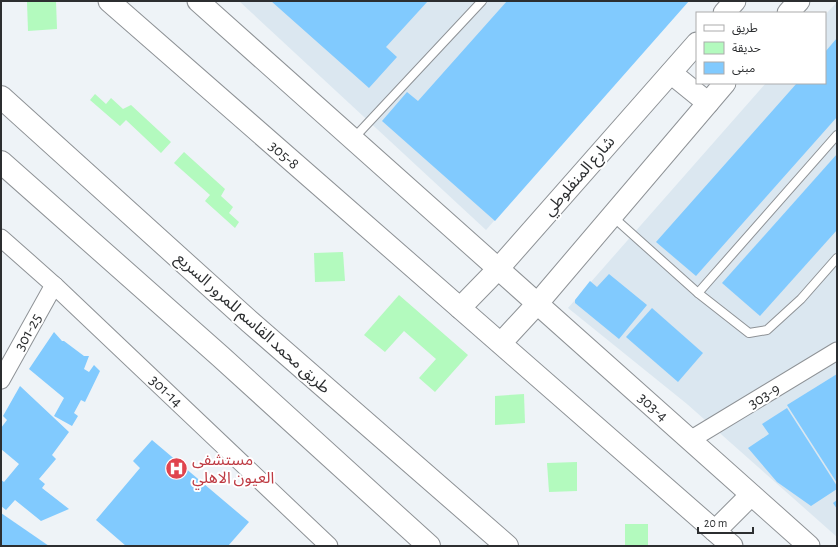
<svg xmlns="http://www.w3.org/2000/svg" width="838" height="547" viewBox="0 0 838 547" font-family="'Alegreya Sans','Noto Sans Arabic',sans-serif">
<rect width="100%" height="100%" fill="#eef3f7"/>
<g fill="#dbe7f0">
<path d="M239 1H687L486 230Z"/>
<path d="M837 2V537L687 404 568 308 766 83H825V15Z"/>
</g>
<g fill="#b3fabe">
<path d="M56 1 57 29 28 31 27 2Z"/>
<path d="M95 94 106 104 111 98 123 109 131 105 171 142 161 153 126 120 120 126 90 100Z"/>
<path d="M184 152 225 189 221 196 233 207 229 213 239 222 235 228 205 201 210 195 174 163Z"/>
<path d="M343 252 345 281 315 282 314 253Z"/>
<path d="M399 295 468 355 435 392 419 378 436 359 404 331 385 352 364 335Z"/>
<path d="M524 394 525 423 495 425V396Z"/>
<path d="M577 462V491L549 492 547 463Z"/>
<rect x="625" y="524" width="23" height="22"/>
</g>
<g fill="#81cafe">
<path d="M271 1H428L386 47 397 57 369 88Z"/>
<path d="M507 1H689L495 221 382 121 407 92 418 101Z"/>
<path d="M837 38V117L696 276 656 242 797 83H825V52Z"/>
<path d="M837 154V230L760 316 722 283Z"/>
<path d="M609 274 647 305 619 339 575 303V300L590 281 597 287Z"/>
<path d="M652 308 703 353 678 382 626 337Z"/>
<path d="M54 332 62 341H64L84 356H89L84 369 89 372 94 365 100 371 85 402 81 400 74 413 78 416 72 426 54 416 64 398 29 369Z"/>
<path d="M837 374V483L787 405Z"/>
<path d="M20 386 69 432 52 455 56 459 39 479 45 484 42 488 69 509 41 521 15 500 6 510 1 506V480L4 482 19 464 1 449V428L7 420 3 416Z"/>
<path d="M787 408 837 486V489L811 506 777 482 748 448 769 434 762 424Z"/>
<path d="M152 440 249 522 228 546H126L96 520 140 468 133 461Z"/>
<path d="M837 500V509L833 503Z"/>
<path d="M1 513 49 546H1Z"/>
</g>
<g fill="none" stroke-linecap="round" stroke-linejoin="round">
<defs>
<g id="service">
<path d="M353 139 482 1"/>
<path d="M612 216 698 293 749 333 767 330 801 299 837 258"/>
<path d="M698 293 837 135"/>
</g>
<g id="minor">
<path d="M1 238 54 285 329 546"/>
<path d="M1 380 54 285"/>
<path d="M690 440 837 351"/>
</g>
<g id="tertiary">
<path d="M109 1 732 546"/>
<path d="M198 1 809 546"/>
<path d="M724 13 735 1"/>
<path d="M788 13 799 1"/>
<path d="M671 73 708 103"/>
<path d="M460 308 498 269 697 43"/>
<path d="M501 343 537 304 725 83"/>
<path d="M715 531 751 495"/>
</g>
<g id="motorway">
<path d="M1 97 250 322 507 546"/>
<path d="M1 162 220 356 429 546"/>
</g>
</defs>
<use href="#service" stroke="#8e9296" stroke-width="10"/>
<use href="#minor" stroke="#8e9296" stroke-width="19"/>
<use href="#tertiary" stroke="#8e9296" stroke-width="23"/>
<use href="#motorway" stroke="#8e9296" stroke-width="24"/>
<use href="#service" stroke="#fff" stroke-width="8"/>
<use href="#minor" stroke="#fff" stroke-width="17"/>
<use href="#tertiary" stroke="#fff" stroke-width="21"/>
<use href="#motorway" stroke="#fff" stroke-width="22"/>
</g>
<defs>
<symbol id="hospital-disc" viewBox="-11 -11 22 22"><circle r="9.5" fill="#e0444e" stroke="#fff"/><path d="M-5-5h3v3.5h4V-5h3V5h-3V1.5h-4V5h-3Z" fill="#fff"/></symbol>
</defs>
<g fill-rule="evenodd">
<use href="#hospital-disc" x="164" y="456" width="25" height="25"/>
</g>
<g text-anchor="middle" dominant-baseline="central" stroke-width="4" stroke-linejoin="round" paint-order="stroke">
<g font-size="16" fill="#2c2e30" stroke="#fff">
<text transform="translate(284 155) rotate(41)">305-8</text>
<text transform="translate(579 176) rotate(-49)">شارع المنفلوطي</text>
<text transform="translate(253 323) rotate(42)">طريق محمد القاسم للمرور السريع</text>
<text transform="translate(28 332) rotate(-61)">301-25</text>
<text transform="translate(166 391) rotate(44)">301-14</text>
<text transform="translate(764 396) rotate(-31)">303-9</text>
<text transform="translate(653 407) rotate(42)">303-4</text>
</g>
<g font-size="16" fill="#be3a42" stroke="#fff" text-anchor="start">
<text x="192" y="460">مستشفى<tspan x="192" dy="18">العيون الاهلي</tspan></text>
</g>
</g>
<rect width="838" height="547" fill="none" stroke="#2c2e30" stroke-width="4"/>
<rect x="696" y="12" width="130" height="72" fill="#ffffff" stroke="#ababac"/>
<rect x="704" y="25" width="20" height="6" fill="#ffffff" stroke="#ababac"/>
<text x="732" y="32" font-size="12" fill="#2c2e30">طريق</text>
<rect x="704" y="42" width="20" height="12" fill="#b3fabe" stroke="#ababac"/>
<text x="732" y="52" font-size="12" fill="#2c2e30">حديقة</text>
<rect x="704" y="62" width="20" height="12" fill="#81cafe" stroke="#ababac"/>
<text x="732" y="72" font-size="12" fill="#2c2e30">مبنى</text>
<path d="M698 527v6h55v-6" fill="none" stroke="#2c2e30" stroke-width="2"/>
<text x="704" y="527" font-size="12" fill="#2c2e30" stroke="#ffffff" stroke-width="3" paint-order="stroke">20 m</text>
</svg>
